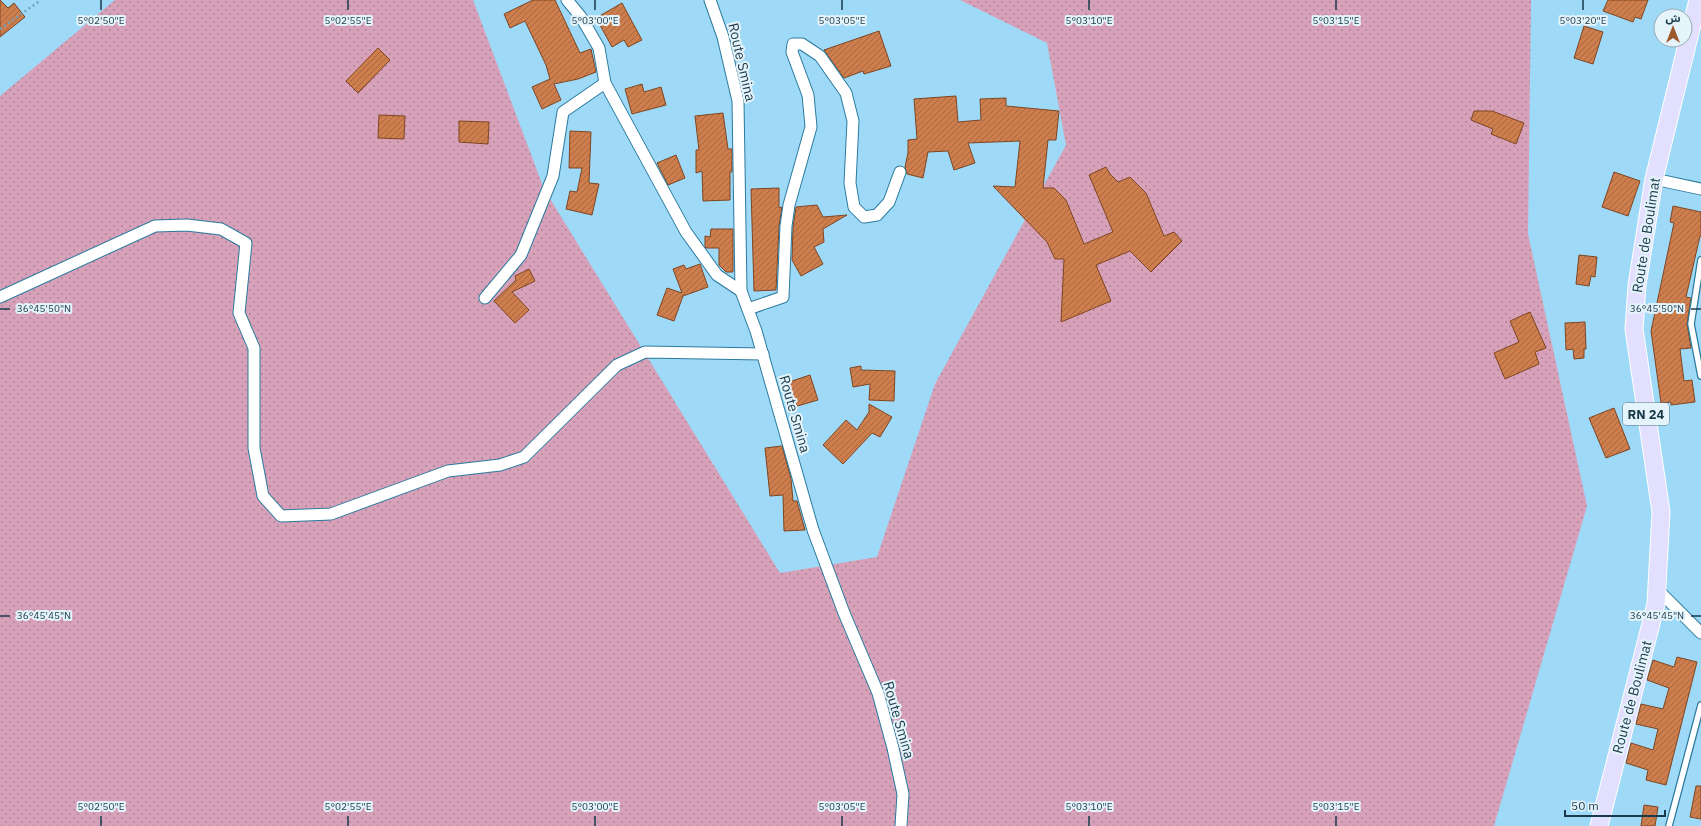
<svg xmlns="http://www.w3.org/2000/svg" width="1701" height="826" viewBox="0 0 1701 826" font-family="'IBM Plex Sans','Noto Sans Arabic',sans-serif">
<defs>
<pattern id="green-dots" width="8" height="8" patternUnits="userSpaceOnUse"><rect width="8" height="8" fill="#d7a1b9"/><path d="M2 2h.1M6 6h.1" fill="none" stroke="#ae8498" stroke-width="1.8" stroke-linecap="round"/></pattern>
<pattern id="building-hatch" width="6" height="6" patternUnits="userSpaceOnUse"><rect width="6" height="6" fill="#ce7e4d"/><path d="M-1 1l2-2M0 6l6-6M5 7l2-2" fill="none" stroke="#a66842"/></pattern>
</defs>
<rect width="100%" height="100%" fill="#9edaf8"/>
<path fill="url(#green-dots)" d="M115 0H473L544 189 780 573 877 557 935 384 1066 145 1047 43 960 0H1531L1528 234 1587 506 1494 826H0V96Z"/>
<g fill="url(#building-hatch)" stroke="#7e4521">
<path d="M0 0 8 8 14 3 25 17 0 37Z"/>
<path d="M533 0H555L580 53 591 49 596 72 578 79 554 84 561 100 542 109 532 87 550 79 546 65 525 21 510 28 504 14Z"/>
<path d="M1608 0H1648L1641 19 1635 17 1633 22 1603 11Z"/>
<path d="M622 3 642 40 628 47 624 40 612 47 596 18Z"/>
<path d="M1584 26 1603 32 1593 64 1574 58Z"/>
<path d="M879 31 891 66 864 74 863 71 844 78 824 50Z"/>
<path d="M378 48 390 60 358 93 346 81Z"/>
<path d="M642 84 644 92 661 87 666 105 632 114 625 89Z"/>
<path d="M956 96 958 122 981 120 980 99 1006 98V106L1059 111 1056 140H1048L1043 188H1054L1066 200 1084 244 1113 232 1089 175 1106 167 1110 174 1118 182 1130 177 1146 193 1164 236 1174 232 1182 241 1151 272 1130 251 1096 265 1111 301 1061 322 1064 259H1055L1047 242 993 186 1015 187 1020 141 968 143 975 163 954 170 948 151 928 152 923 178 907 174 905 167 908 153V140L917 139 914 99Z"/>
<path d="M1474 111H1492L1524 123 1516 144 1491 134 1493 129 1471 120Z"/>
<path d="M723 113 728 149H732V172H730V200L703 201 702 171 696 173V150H699L695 116Z"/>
<path d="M379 115 405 116 404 139 378 138Z"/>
<path d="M459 121 489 122 488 144 459 142Z"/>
<path d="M570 131 591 132 589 183 599 184 592 215 566 209 570 191 577 192 582 168H569Z"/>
<path d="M676 155 685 178 668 185 657 163Z"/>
<path d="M1614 172 1640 181 1628 216 1602 207Z"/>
<path d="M779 188V208L782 207 779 226 776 290 754 291 751 189Z"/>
<path d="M817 205 823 217 847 215 823 229 824 242 814 247 823 264 801 276 792 260 793 227 796 207Z"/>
<path d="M1673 206 1701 212V236H1700L1686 297 1691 298 1687 324 1691 348 1680 349 1684 381 1692 380 1695 402 1671 405V402L1661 403 1651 331 1674 223 1670 222Z"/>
<path d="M711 229H733V272H726L719 265V248H706L705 247V236L710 237Z"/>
<path d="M1579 255 1597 257 1595 277 1591 276 1589 286 1576 284Z"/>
<path d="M700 264 708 287 683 296 674 321 657 315 667 288 682 293 673 269 684 265 686 269Z"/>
<path d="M529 269 535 281 512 292 529 310 515 323 494 301 516 280 515 276Z"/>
<path d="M1530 312 1546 348 1535 352 1539 364 1505 379 1494 353 1519 342 1510 321Z"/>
<path d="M1585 322 1586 349H1584V358L1574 359 1573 349 1566 350 1565 323Z"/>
<path d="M861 366V370L895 371 894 401 869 400 870 384 853 387 850 368Z"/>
<path d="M810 375 818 400 794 407 786 383Z"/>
<path d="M869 404 892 417 880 437 872 433 843 464 823 445 846 420 857 430 869 412Z"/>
<path d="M1614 408 1630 449 1606 458 1589 418Z"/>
<path d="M782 446 791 479 793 501H797L805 530 784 531 783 495 770 496 765 448Z"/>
<path d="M1677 657 1697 662 1666 785 1646 780 1648 770 1626 763 1631 743 1653 750 1658 729 1636 724 1641 704 1663 709 1669 688 1647 680 1653 660 1674 667Z"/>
<path d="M1696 786H1701V819L1690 817Z"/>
<path d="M1644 805 1658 807 1655 826H1641Z"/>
</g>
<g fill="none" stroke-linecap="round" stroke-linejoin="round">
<defs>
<g id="service">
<path d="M1701 260 1691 324 1701 376"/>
<path d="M1669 826 1701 705"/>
</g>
<g id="minor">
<path d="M567 0 581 17 599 48 605 83 686 232 717 275 741 291"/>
<path d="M710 0 723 37 738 101 741 291 756 331 813 530 844 613 878 693 893 748 903 794 901 826"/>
<path d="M1654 179 1701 189"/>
<path d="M0 297 155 226 187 225 221 229 246 243 239 313 254 348V448L263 496 281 516 331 514 448 471 500 465 524 457 617 365 645 352 763 354"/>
<path d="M485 298 521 255 553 176 563 112 605 83"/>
<path d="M748 309 783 297 786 226 789 205 811 127 808 95 792 52 793 44H802L820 56 846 93 853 121 850 183 854 207 864 217 877 215 889 202 900 172"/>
<path d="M1657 589 1701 633"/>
</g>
<path id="primary" d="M1599 826 1656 604 1661 512 1634 329 1637 285 1654 179 1698 0"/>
</defs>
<use href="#service" stroke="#2b7a9d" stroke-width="8"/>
<use href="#minor" stroke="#2b7a9d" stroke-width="13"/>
<use href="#primary" stroke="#fff" stroke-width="19"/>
<path stroke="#70a2ba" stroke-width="2.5" stroke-dasharray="2 3" stroke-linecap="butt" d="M0 29 41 0"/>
<use href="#service" stroke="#fff" stroke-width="5.5"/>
<use href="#minor" stroke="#fff" stroke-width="11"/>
<use href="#primary" stroke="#e3dffe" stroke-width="17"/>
</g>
<path fill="none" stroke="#1a3a49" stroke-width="1.5" d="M101 0V10M348 0V10M595 0V10M842 0V10M1089 0V10M1336 0V10M1583 0V10M0 309H10M1691 309H1701M0 616H10M1691 616H1701M101 816V826M348 816V826M595 816V826M842 816V826M1089 816V826M1336 816V826"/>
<g text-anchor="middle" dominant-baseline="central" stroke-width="4" stroke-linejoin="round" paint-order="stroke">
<rect fill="#e5f4fb" stroke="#57727e" stroke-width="1" x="1623" y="403" width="46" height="22" rx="3"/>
<g font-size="13" font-weight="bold" fill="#1a3a49">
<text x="1646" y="414">RN 24</text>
</g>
<g font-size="14" fill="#1a3a49" stroke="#e5f4fb">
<text transform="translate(742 62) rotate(77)">Route Smina</text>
<text transform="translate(1646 235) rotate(-81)">Route de Boulimat</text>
<text transform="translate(795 414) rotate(74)">Route Smina</text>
<text transform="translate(1632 697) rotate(-75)">Route de Boulimat</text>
<text transform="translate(899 720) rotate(74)">Route Smina</text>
</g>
</g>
<g font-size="10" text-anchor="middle" fill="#1a3a49" stroke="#e5f4fb" stroke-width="4" stroke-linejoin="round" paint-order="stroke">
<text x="101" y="24">5°02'50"E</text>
<text x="348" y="24">5°02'55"E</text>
<text x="595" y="24">5°03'00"E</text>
<text x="842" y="24">5°03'05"E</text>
<text x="1089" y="24">5°03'10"E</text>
<text x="1336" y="24">5°03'15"E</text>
<text x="1583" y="24">5°03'20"E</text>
<text x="44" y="312">36°45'50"N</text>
<text x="1657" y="312">36°45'50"N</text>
<text x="44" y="619">36°45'45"N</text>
<text x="1657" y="619">36°45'45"N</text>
<text x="101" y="810">5°02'50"E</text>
<text x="348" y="810">5°02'55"E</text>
<text x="595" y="810">5°03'00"E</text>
<text x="842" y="810">5°03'05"E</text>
<text x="1089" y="810">5°03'10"E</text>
<text x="1336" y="810">5°03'15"E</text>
</g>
<g transform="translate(1673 28)"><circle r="19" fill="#e5f4fb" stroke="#94aab4"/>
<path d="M0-3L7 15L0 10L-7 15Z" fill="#9c572b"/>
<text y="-6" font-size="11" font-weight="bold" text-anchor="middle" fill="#1a3a49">ش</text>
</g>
<path d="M1565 810v6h100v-6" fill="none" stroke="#1a3a49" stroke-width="2"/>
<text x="1571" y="810" font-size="12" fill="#1a3a49" stroke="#e5f4fb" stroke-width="3" paint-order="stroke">50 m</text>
</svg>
